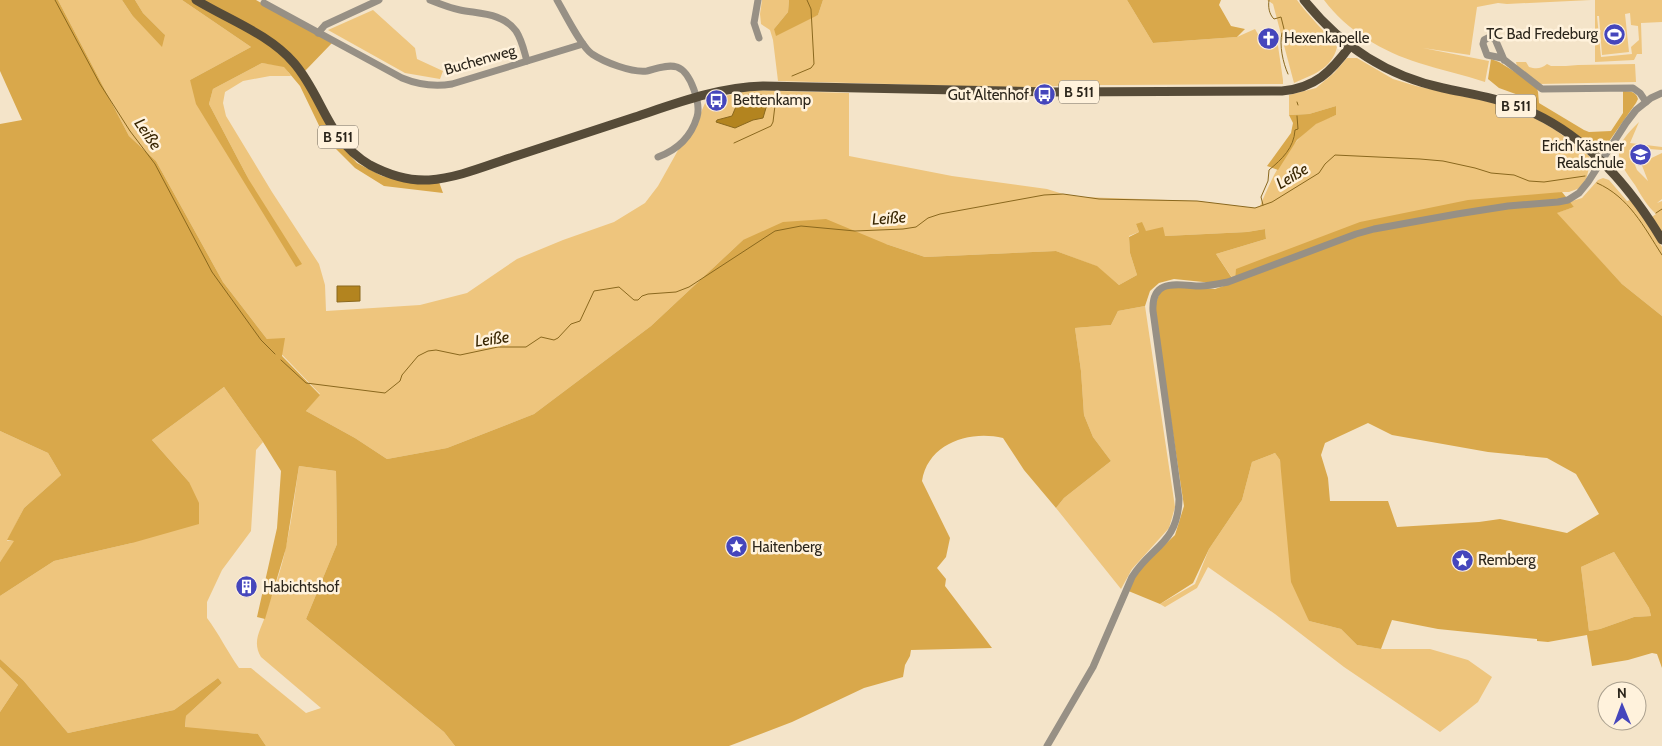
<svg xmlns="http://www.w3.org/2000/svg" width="1662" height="746" viewBox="0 0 1662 746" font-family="Cabin,sans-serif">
<rect width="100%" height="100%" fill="#f4e4c9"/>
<g fill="#eec57d" fill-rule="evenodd">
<path d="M58 0H122L132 15 165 35 143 13 135 0H182L251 47 190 80 249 180 209 104 213 89 262 63 284 66 291 76H270L243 81 225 92 223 103 226 116 272 192 319 264 325 285 326 311 420 305 467 293 517 259 563 240 614 222 645 203 658 186 691 127 694 128 706 101 749 90 849 93V156L952 176 1047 189 1063 194 1082 197 1197 201 1255 208 1260 206C1272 177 1288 144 1314 125 1321 120 1329 118 1336 115V106L1309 114 1289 115V95L1316 88 1334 73 1347 58H1357L1393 79 1416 86 1499 104 1526 113 1557 131 1589 156 1590 164 1586 180 1580 188 1569 192H1562L1235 282 1216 254 1266 239 1265 229 1247 232 1165 236 1146 231 1136 224 1139 232 1129 236 1130 253 1137 275 1119 285 1096 266 1056 251 925 257 886 244 743 240 651 326 534 414 447 448 387 459 355 438 306 411 320 394 267 339 223 282 156 161 129 136Z"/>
<path d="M762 0H789L788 12 774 29 818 15 823 0H1127L1153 43 1237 37 1255 29 1259 36 1261 35 1268 43 1277 39 1283 80V84L1118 85H1066L1037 88 778 81 773 40 770 30 761 24 760 14Z"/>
<path d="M1267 0H1297C1309 17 1325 31 1337 47 1332 69 1312 75 1294 83L1273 4Z"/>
<path d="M1324 0H1591L1507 4 1498 3 1477 7 1470 55 1423 48 1489 61 1485 82C1464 75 1441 70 1419 63 1383 52 1346 30 1324 0Z"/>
<path d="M1595 0H1662V22L1641 23 1642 54H1637L1634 60 1595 62ZM1630 13 1631 25 1638 26 1639 40 1631 47 1632 54 1601 57 1597 16H1599L1602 55 1629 52 1625 14Z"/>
<path d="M373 10 415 48 417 59 443 71 440 79 405 73 328 30Z"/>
<path d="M1516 62H1526L1529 67C1536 69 1541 69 1547 64L1551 66H1566L1578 65 1635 64 1636 82 1539 84 1517 66Z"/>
<path d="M1639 122 1630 143 1662 147V150L1636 148 1629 150 1637 170 1648 181 1641 163 1662 153V199L1657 203 1662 201V234L1652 217 1656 214C1647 206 1641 195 1635 185 1614 156 1612 148 1639 122Z"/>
<path d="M1603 178 1609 180 1627 201 1630 200 1646 221 1662 247V316L1622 284 1556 213 1574 207 1569 202 1582 198 1598 180Z"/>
<path d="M1145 306 1175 507 1169 528 1132 569 1121 589 1056 508 1064 498 1111 461 1093 437 1084 415 1081 371 1075 328 1111 325 1118 311Z"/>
<path d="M224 387 263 442 256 450 251 531 222 570 207 602V618C219 634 227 651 239 668H251L306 713 321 708 261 657C251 640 262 629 266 613 273 591 282 569 286 546 292 520 295 492 299 466L336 471 337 544 306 619 444 732 455 746H266L258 734 185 728 186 716 222 683 218 678 174 710 68 733 23 680 0 659V596L54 561 132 543 189 482 152 440Z"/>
<path d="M0 431 48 453 61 475 24 508 7 541H15L0 562Z"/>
<path d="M1275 453 1280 460 1309 621 1341 629 1357 645 1381 649H1430L1468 660 1492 677 1478 702 1440 732 1344 667 1275 614 1208 567 1197 588 1165 607 1160 604 1195 584 1209 549 1242 500 1252 462Z"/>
<path d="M1614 552 1649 608 1651 616 1634 617 1600 629 1589 631 1581 567Z"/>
<path d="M0 667 18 685 0 712Z"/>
</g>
<g fill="#d9a84b" fill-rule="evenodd">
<path d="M0 0H58L129 136 156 161 223 282 267 339 285 338 282 356 320 395 306 411 355 438 387 459 447 448 534 414 651 326 743 240 783 222 826 219 886 244 925 257 1056 251 1097 266 1119 285 1137 275 1130 253 1129 237 1139 232 1136 224 1142 222 1146 231 1163 227 1165 236 1247 232 1265 229 1266 239 1216 254 1232 278 1213 283 1174 279 1159 283 1150 291 1145 306 1118 311 1111 325 1075 328 1081 371 1084 415 1093 437 1111 461 1064 498 1056 508 1024 470 1003 438C970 430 928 443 922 481L950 538 946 557 937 568 946 579 945 586 992 648 911 650 910 656 905 665 903 677 864 688 792 722 729 746H455L444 732 306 619 337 544 336 471 299 466 286 548 265 619 257 617 277 528 281 471 263 442 224 387 152 440 189 482 199 503V524L132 543 54 561 0 596V562L14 541 7 540 24 508 61 475 48 453 0 431V124L22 120 0 71Z"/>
<path d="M122 0H135L143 13 165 35 162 47 132 15Z"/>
<path d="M182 0H256L332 43 304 72 331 135 357 163 382 176 416 183 439 182 443 193 384 186 355 168 325 138 300 86 284 67 262 63 213 89 209 104 249 180 302 264 296 267 196 104 190 80 251 47Z"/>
<path d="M789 0H823L818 15 776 36 774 29 788 12Z"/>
<path d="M1127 0H1221L1219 5 1231 26 1245 29 1237 37 1153 43Z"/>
<path d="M1491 59 1499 62 1536 85 1538 92 1539 103 1584 130 1589 132 1611 131 1623 113V91C1629 91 1636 91 1638 99L1636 103 1605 147 1594 146 1537 110 1532 100 1499 88 1488 79Z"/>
<path d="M1336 106V115L1316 124 1297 140 1278 170 1267 166 1291 133 1293 123 1289 115 1309 114Z"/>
<path d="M1562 192 1574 207 1557 213 1622 284 1662 316V668L1657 654 1652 653 1628 660 1592 666 1587 635 1548 642 1537 641V639L1438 629 1392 620 1381 649 1357 645 1341 629 1309 621 1291 582 1280 460 1275 453 1252 462 1242 500 1209 549 1193 583 1160 604 1126 590 1139 569 1175 535 1184 506 1154 309 1160 291 1170 287 1215 289 1235 282 1236 269 1360 222 1468 200ZM1368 423 1392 435 1488 452 1547 458 1576 474 1599 514 1567 533 1500 519 1479 522 1397 527 1388 501H1330L1328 478 1321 455 1325 443ZM1614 552 1649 608 1651 616 1634 617 1600 629 1589 631 1581 567Z"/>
<path d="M0 659 23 680 68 733 174 710 218 678 222 683 186 716 185 727 258 734 266 746H0V712L18 685 0 667Z"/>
</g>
<g fill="#b3841f" stroke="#8a681e">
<path d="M750 95H761L767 97 768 101 763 118 753 120 735 128 716 122 717 120 732 116 740 97Z"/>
<path d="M337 286H360V301L337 302Z"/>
</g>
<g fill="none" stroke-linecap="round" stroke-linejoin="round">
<g stroke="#8a681e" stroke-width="1">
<path d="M55 0 100 84 130 131 155 164 212 272 261 340 275 354"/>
<path d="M1269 0C1268 7 1269 14 1274 19L1281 17 1284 29"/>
<path d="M1282 33C1279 45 1283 63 1288 74"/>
<path d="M792 76 811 68 814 64 811 9 807 0"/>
<path d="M1297 102 1298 105"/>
<path d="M734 143 771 126 773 122 776 97 787 95"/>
<path d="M1597 183C1629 197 1644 227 1662 255"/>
<path d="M1263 205 1261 197 1268 181 1269 170C1282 159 1294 148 1295 130L1298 129 1297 116"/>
<path d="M1656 213 1662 209"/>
<path d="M281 360 306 383 385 393 400 381 402 375 418 356 428 351 436 350 460 355 498 347H526L541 337 554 340 558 338 571 324 580 321 594 291 619 287 634 300H638L642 296 648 294 676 292 689 287 775 231 801 226 855 231 903 229 916 227 928 218 940 214 1044 195 1063 194 1099 199 1197 201 1255 208 1272 202 1319 173 1325 164 1335 155 1420 159 1443 161 1475 168 1491 173 1514 175 1529 181 1544 182 1585 176"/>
</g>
<g stroke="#979085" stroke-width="7">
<path d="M430 0C440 4 450 8 460 10 480 14 503 13 516 31 522 40 524 51 527 61"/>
<path d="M557 0C564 12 582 48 592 54 604 62 632 73 647 71 656 69 667 64 677 67 691 72 701 104 697 117 691 137 677 150 658 157"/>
<path d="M758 0 754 23 759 38"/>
<path d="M264 3 402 78C419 85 434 87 452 84L583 44"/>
<path d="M318 33 325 25 379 0"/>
<path d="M1504 60 1495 39 1490 37 1484 40 1483 44 1487 55 1502 58 1542 89 1633 88 1640 93 1646 102"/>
<path d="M1047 746 1093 667 1132 577C1151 546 1178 544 1179 499L1153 311C1151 278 1177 285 1200 286 1209 286 1218 284 1228 282L1356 234 1374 229 1457 214 1508 206 1558 202 1568 200 1579 193 1588 182 1626 123 1636 110 1651 98 1662 93"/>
</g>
<g stroke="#564b38" stroke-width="9">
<path d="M196 0C229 20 269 34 294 63 324 98 326 139 370 165 387 174 409 181 429 180 458 178 488 165 516 156 556 143 595 130 635 117 677 103 719 87 763 86L1051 92 1282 91C1315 88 1331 72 1350 46"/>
<path d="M1304 0C1340 45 1387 76 1443 88 1470 94 1498 98 1524 109 1585 134 1629 185 1662 240"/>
</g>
</g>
<defs>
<symbol id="stadium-disc" viewBox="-11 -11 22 22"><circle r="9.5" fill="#4546bc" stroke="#fff2dc"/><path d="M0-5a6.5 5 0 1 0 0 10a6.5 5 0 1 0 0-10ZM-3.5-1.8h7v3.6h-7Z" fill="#fff"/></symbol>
<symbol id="church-disc" viewBox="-11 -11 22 22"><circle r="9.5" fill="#4546bc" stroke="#fff2dc"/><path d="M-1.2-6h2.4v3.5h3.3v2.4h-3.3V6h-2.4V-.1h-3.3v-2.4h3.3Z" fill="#fff"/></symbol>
<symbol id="bus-disc" viewBox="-11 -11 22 22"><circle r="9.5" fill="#4546bc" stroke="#fff2dc"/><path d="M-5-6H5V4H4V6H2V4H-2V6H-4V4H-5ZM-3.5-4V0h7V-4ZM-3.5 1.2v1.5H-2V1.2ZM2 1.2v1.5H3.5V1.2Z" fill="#fff"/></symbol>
<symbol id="school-disc" viewBox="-11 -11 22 22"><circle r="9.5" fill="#4546bc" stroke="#fff2dc"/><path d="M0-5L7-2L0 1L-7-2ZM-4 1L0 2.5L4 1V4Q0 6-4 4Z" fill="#fff"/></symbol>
<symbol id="sight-disc" viewBox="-11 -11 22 22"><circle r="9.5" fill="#4546bc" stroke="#fff2dc"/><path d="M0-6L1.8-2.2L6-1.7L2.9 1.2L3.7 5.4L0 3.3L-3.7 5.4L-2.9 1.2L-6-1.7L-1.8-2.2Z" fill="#fff"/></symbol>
<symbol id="building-disc" viewBox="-11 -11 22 22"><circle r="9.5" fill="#4546bc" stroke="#fff2dc"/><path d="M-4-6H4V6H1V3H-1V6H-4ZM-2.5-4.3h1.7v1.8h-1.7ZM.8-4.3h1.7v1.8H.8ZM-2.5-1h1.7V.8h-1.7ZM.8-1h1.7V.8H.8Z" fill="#fff"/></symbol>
</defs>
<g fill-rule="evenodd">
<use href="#stadium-disc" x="1602" y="22" width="25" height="25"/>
<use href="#church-disc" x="1256" y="26" width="25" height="25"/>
<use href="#bus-disc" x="1032" y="82" width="25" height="25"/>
<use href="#bus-disc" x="704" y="88" width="25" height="25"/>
<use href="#school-disc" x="1628" y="142" width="25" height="25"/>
<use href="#sight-disc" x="724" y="534" width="25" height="25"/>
<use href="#sight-disc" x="1450" y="548" width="25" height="25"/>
<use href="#building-disc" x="234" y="574" width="25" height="25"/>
</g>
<g text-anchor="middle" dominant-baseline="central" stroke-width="5" stroke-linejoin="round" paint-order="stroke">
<g fill="#fff2dc" stroke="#6b6255" stroke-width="1">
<rect x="1059" y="80.5" width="40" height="23" rx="4"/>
<rect x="1496" y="94.5" width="40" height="23" rx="4"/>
<rect x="318" y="125.5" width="40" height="23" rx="4"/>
</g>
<g font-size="14" font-weight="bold" fill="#2b251b">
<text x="1079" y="92">B 511</text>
<text x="1516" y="106">B 511</text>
<text x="338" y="137">B 511</text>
</g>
<g font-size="15" fill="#2b251b" stroke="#fff2dc" text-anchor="start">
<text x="1598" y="34" text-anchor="end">TC Bad Fredeburg</text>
<text x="1284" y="38">Hexenkapelle</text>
<text x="1029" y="95" text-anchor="end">Gut Altenhof</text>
<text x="733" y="100">Bettenkamp</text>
<text x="1624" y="146" text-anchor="end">Erich Kästner<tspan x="1624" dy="17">Realschule</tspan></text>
<text x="752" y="547">Haitenberg</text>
<text x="1478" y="560">Remberg</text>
<text x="263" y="587">Habichtshof</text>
</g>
<g font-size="15" fill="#2b251b" stroke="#fff2dc">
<text transform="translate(480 60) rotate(-16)">Buchenweg</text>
</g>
<g font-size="16" font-style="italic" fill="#382500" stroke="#fff2dc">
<text transform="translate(148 134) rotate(55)">Leiße</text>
<text transform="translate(1292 176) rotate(-31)">Leiße</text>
<text transform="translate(889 218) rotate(-4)">Leiße</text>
<text transform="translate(492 339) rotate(-8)">Leiße</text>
</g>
</g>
<g transform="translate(1622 706) rotate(359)"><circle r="24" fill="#fff2dc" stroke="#aaa08f"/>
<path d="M0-4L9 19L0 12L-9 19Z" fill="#4546bc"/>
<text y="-8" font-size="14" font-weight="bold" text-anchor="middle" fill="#2b251b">N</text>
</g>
</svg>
